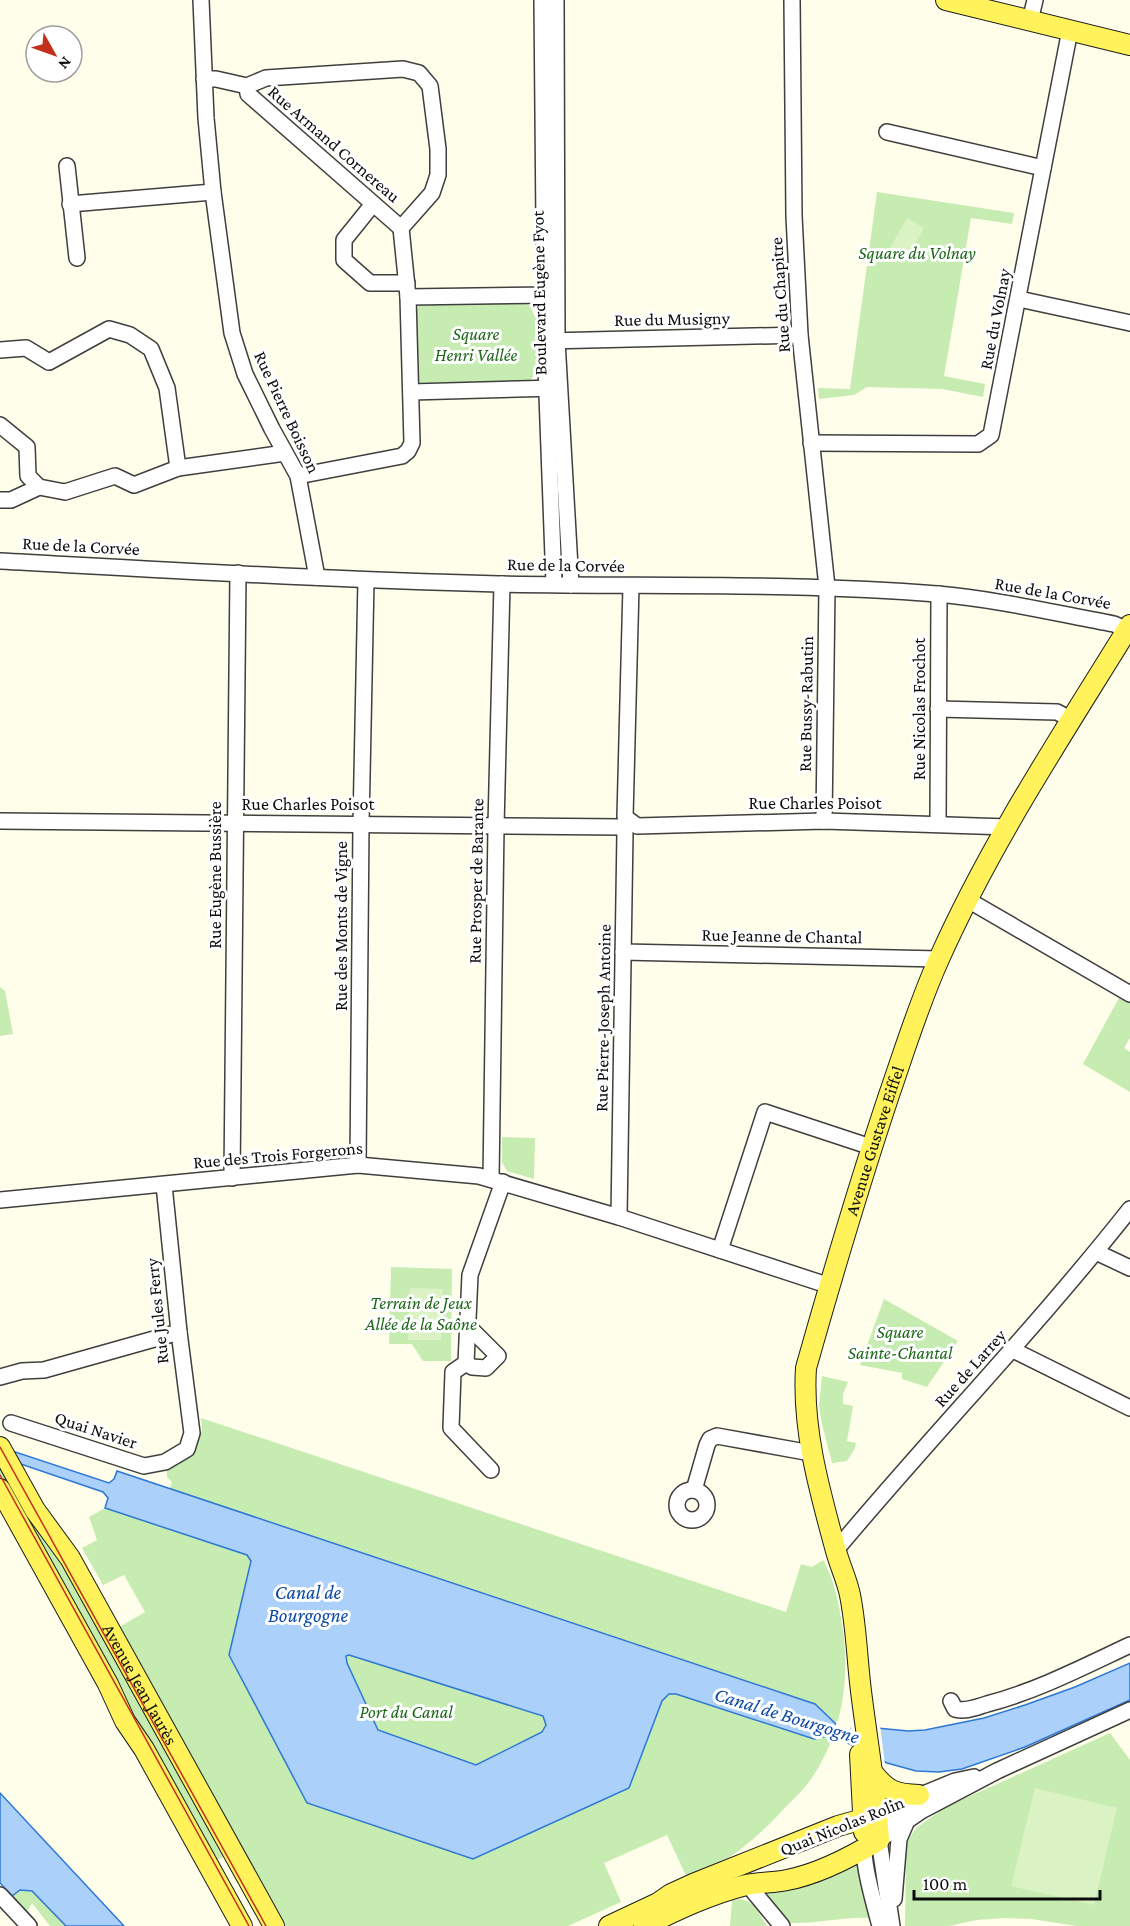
<svg xmlns="http://www.w3.org/2000/svg" width="1130" height="1926" viewBox="0 0 1130 1926" font-family="'Crimson Pro',serif">
<rect width="100%" height="100%" fill="#fffeea"/>
<g fill="#c6ecb2">
<path d="M877 192 1014 213 1012 224 971 218 944 376 985 384 983 397 942 389 867 387 854 395 819 399 818 388 850 389Z"/>
<path d="M523 302 530 306 536 319 537 368 536 374 527 383 421 385 418 382 415 310 420 305Z"/>
<path d="M0 987 5 991 13 1034 0 1036Z"/>
<path d="M1120 996 1130 1003V1038L1124 1048 1130 1052V1092L1083 1064Z"/>
<path d="M502 1137 535 1138 534 1179 507 1171 502 1162Z"/>
<path d="M391 1267 452 1269 451 1361H423L412 1344H389Z"/>
<path d="M884 1299 958 1341 927 1387 902 1379V1373L860 1365Z"/>
<path d="M822 1376 848 1382 843 1394V1404L853 1406 847 1441 856 1443 855 1448 847 1461 832 1463 822 1424 819 1406Z"/>
<path d="M201 1418 786 1612 801 1564 812 1567 823 1560C834 1579 839 1603 842 1625 851 1678 842 1735 811 1779 803 1791 790 1802 780 1813 752 1843 726 1863 688 1880L667 1835 604 1863 621 1902 568 1926H285L114 1630 145 1612 124 1575 103 1585 82 1548 97 1540 89 1517 105 1508 158 1525 172 1482 167 1477V1471L182 1459 202 1431Z"/>
<path d="M0 1466 60 1550 229 1854 212 1863 0 1481Z"/>
<path d="M1110 1733 1130 1760V1926H1077L1031 1919 1005 1918 977 1920 949 1926H905L906 1856 908 1840 916 1828 946 1807Z"/>
<path d="M858 1863 871 1915 869 1918C848 1916 802 1926 787 1922 778 1914 772 1900 765 1891Z"/>
<path d="M26 1889 34 1893 66 1926H50L32 1903 27 1912 12 1896 17 1891Z"/>
<path d="M740 1899C756 1902 759 1914 767 1926H730L732 1900Z"/>
</g>
<g fill="#dbf2c4">
<path d="M907 218 924 228 904 264 886 255Z"/>
<path d="M410 1288 443 1289 441 1340H408Z"/>
<path d="M1035 1788 1117 1808 1094 1905 1011 1886Z"/>
</g>
<g fill="#abd0fa" stroke="#2d77d6" stroke-width="1.5" fill-rule="evenodd">
<path d="M0 1447 109 1483 114 1479 117 1471 815 1704 836 1724 908 1731 925 1730 984 1718 1025 1705 1075 1687 1130 1663V1700L1025 1747 962 1769 939 1772 916 1771 887 1763 832 1735 814 1739 676 1694H669L662 1701 629 1788 473 1859 307 1803 229 1655 251 1561 247 1555 105 1508 108 1498 103 1492 0 1457ZM349 1655 543 1716 546 1725 542 1732 476 1765 378 1730 347 1663 346 1656Z"/>
<path d="M0 1793 124 1926H66L32 1891 20 1890 12 1896 0 1883Z"/>
</g>
<path fill="#fffeea" d="M837 1721 880 1725 885 1765 852 1749 851 1726 844 1745 832 1738Z"/>
<g fill="none" stroke-linecap="round" stroke-linejoin="round">
<defs>
<g id="minor">
<path d="M201 0 206 118 213 192 232 333 245 374 272 429 298 476 317 577"/>
<path d="M542 0 545 341 554 584"/>
<path d="M556 0 557 341 571 585"/>
<path d="M792 0 794 216 800 335 827 587 824 821"/>
<path d="M1030 21 1035 0"/>
<path d="M204 79H216L247 86 266 78 403 69 419 73 430 86 438 149V175L432 193 401 228 408 297 412 443 408 451 402 456 298 476"/>
<path d="M247 86 248 94 401 228"/>
<path d="M887 132 1043 168"/>
<path d="M67 166 77 258"/>
<path d="M70 204 213 192"/>
<path d="M373 204 344 240V260L370 283H407"/>
<path d="M408 297 552 295"/>
<path d="M1019 299 1130 323"/>
<path d="M548 341 800 335"/>
<path d="M0 350 26 348 49 362 109 329 130 335 151 349 167 388 178 468"/>
<path d="M411 392 557 388"/>
<path d="M0 425 27 447 28 476 39 487"/>
<path d="M811 443 978 444 991 435 1070 30"/>
<path d="M0 500H11L39 487 65 492 115 476 134 485 178 468 285 453"/>
<path d="M0 561C166 570 333 580 499 584 645 587 791 582 937 594 996 599 1055 613 1114 624L1127 630"/>
<path d="M631 586 625 817 637 826 824 821 1008 827"/>
<path d="M938 709 1057 712 1072 720"/>
<path d="M0 821 621 827 625 832 619 1217"/>
<path d="M938 824 939 594"/>
<path d="M968 900 1130 994"/>
<path d="M623 952 939 959"/>
<path d="M358 1165 361 824 366 580"/>
<path d="M232 1178 238 573"/>
<path d="M491 1179 496 826 502 584"/>
<path d="M0 1200 358 1165 479 1176 619 1217 830 1286"/>
<path d="M720 1250 765 1112 871 1147"/>
<path d="M1096 1252 1130 1268"/>
<path d="M1013 1350 1130 1408"/>
<path d="M466 1363 470 1275 503 1182"/>
<path d="M466 1363 453 1372 451 1428 491 1470"/>
<path d="M466 1363 472 1367 486 1368 498 1356 469 1327"/>
<path d="M0 1377 22 1371 44 1370 179 1332"/>
<path d="M11 1423 144 1466 165 1462 187 1449 192 1433 179 1332 164 1185"/>
<path d="M694 1490 707 1445 710 1439 717 1436 811 1453"/>
<circle cx="692" cy="1505" r="15"/>
<path d="M836 1550C932 1435 1037 1327 1130 1209"/>
<path d="M951 1701 955 1709C966 1712 977 1707 987 1704 1037 1691 1083 1667 1130 1645"/>
<path d="M909 1800 955 1781 974 1777"/>
<path d="M748 1885 782 1926"/>
<path d="M0 1895 29 1926"/>
<path d="M894 1899 899 1839 906 1823"/>
<path d="M880 1926C876 1911 861 1859 865 1847 874 1826 898 1816 916 1807"/>
<path d="M892 1926 879 1840 921 1811 997 1771 1130 1710"/>
</g>
<g id="major">
<path d="M946 0 1130 45"/>
<path id="s1" d="M0 1447 35 1510 70 1558 274 1926"/>
<path d="M0 1489 108 1684 125 1721 144 1749 242 1926"/>
<path d="M860 1754 864 1832"/>
<path d="M873 1773C888 1792 896 1794 919 1795"/>
<path d="M609 1926 658 1903 671 1894 693 1884 838 1826 863 1819"/>
<path id="s2" d="M644 1926C677 1910 710 1894 746 1885 759 1882 774 1883 787 1880 819 1874 851 1857 879 1840 876 1792 868 1746 862 1699 857 1664 857 1630 850 1595 847 1580 840 1566 836 1551 820 1492 802 1430 806 1368 832 1276 859 1185 889 1095 905 1049 919 1003 939 959 991 842 1063 734 1130 625"/>
</g>
</defs>
<use href="#minor" stroke="#3f3f3f" stroke-width="18"/>
<use href="#major" stroke="#1d1d1d" stroke-width="22"/>
<use href="#minor" stroke="#fff" stroke-width="15"/>
<use href="#major" stroke="#fff25a" stroke-width="20"/>
<g stroke="#c42f1b" stroke-width="1.5">
<path d="M0 1447 266 1926"/>
<path d="M0 1475 249 1926"/>
</g>
</g>
<g text-anchor="middle" dominant-baseline="central" stroke-width="6" stroke-linejoin="round" paint-order="stroke">
<g font-size="18" fill="#0c0c0c" stroke="#fff">
<text transform="translate(334 144) rotate(41)">Rue Armand Cornereau</text>
<text transform="translate(539 293) rotate(-91)">Boulevard Eugène Fyot</text>
<text transform="translate(780 295) rotate(-94)">Rue du Chapitre</text>
<text transform="translate(672 319) rotate(-1)">Rue du Musigny</text>
<text transform="translate(995 319) rotate(-79)">Rue du Volnay</text>
<text transform="translate(287 412) rotate(65)">Rue Pierre Boisson</text>
<text transform="translate(81 546) rotate(3)">Rue de la Corvée</text>
<text transform="translate(566 565) rotate(1)">Rue de la Corvée</text>
<text transform="translate(1053 593) rotate(10)">Rue de la Corvée</text>
<text transform="translate(806 704) rotate(-89)">Rue Bussy-Rabutin</text>
<text transform="translate(919 709) rotate(-90)">Rue Nicolas Frochot</text>
<text x="815" y="803">Rue Charles Poisot</text>
<text x="308" y="804">Rue Charles Poisot</text>
<text transform="translate(215 875) rotate(-90)">Rue Eugène Bussière</text>
<text transform="translate(476 881) rotate(-89)">Rue Prosper de Barante</text>
<text transform="translate(341 926) rotate(-90)">Rue des Monts de Vigne</text>
<text transform="translate(782 936) rotate(1)">Rue Jeanne de Chantal</text>
<text transform="translate(603 1018) rotate(-89)">Rue Pierre-Joseph Antoine</text>
<text stroke="none"><textPath href="#s2" startOffset="969">Avenue Gustave Eiffel</textPath></text>
<text transform="translate(278 1155) rotate(-5)">Rue des Trois Forgerons</text>
<text transform="translate(157 1311) rotate(-96)">Rue Jules Ferry</text>
<text transform="translate(970 1368) rotate(-48)">Rue de Larrey</text>
<text transform="translate(96 1430) rotate(18)">Quai Navier</text>
<text stroke="none"><textPath href="#s1" startOffset="276">Avenue Jean Jaurès</textPath></text>
<text transform="translate(842 1826) rotate(-22)">Quai Nicolas Rolin</text>
</g>
<g font-size="18" font-style="italic" fill="#1c6718" stroke="#fff">
<text x="917" y="253">Square du Volnay</text>
<text x="476" y="334">Square<tspan x="476" dy="21">Henri Vallée</tspan></text>
<text x="421" y="1303">Terrain de Jeux<tspan x="421" dy="21">Allée de la Saône</tspan></text>
<text x="900" y="1332">Square<tspan x="900" dy="21">Sainte-Chantal</tspan></text>
<text x="406" y="1712">Port du Canal</text>
</g>
<g font-size="20" font-style="italic" fill="#0d4aa5" stroke="#fff">
<text x="308" y="1592">Canal de<tspan x="308" dy="23">Bourgogne</tspan></text>
<text transform="translate(787 1715) rotate(17)">Canal de Bourgogne</text>
</g>
</g>
<g transform="translate(54 54) rotate(130)"><circle r="28" fill="#ffffff" stroke="#9e9e9e" stroke-width="1.5"/>
<path d="M0-4.5L10 22L0 15L-10 22Z" fill="#c42f1b"/>
<text y="-9" font-size="16" font-weight="bold" text-anchor="middle" fill="#0c0c0c">N</text>
</g>
<path d="M914 1890v9h186v-9" fill="none" stroke="#0c0c0c" stroke-width="3"/>
<text x="923" y="1890" font-size="18" fill="#0c0c0c" stroke="#ffffff" stroke-width="4.5" paint-order="stroke">100 m</text>
</svg>
